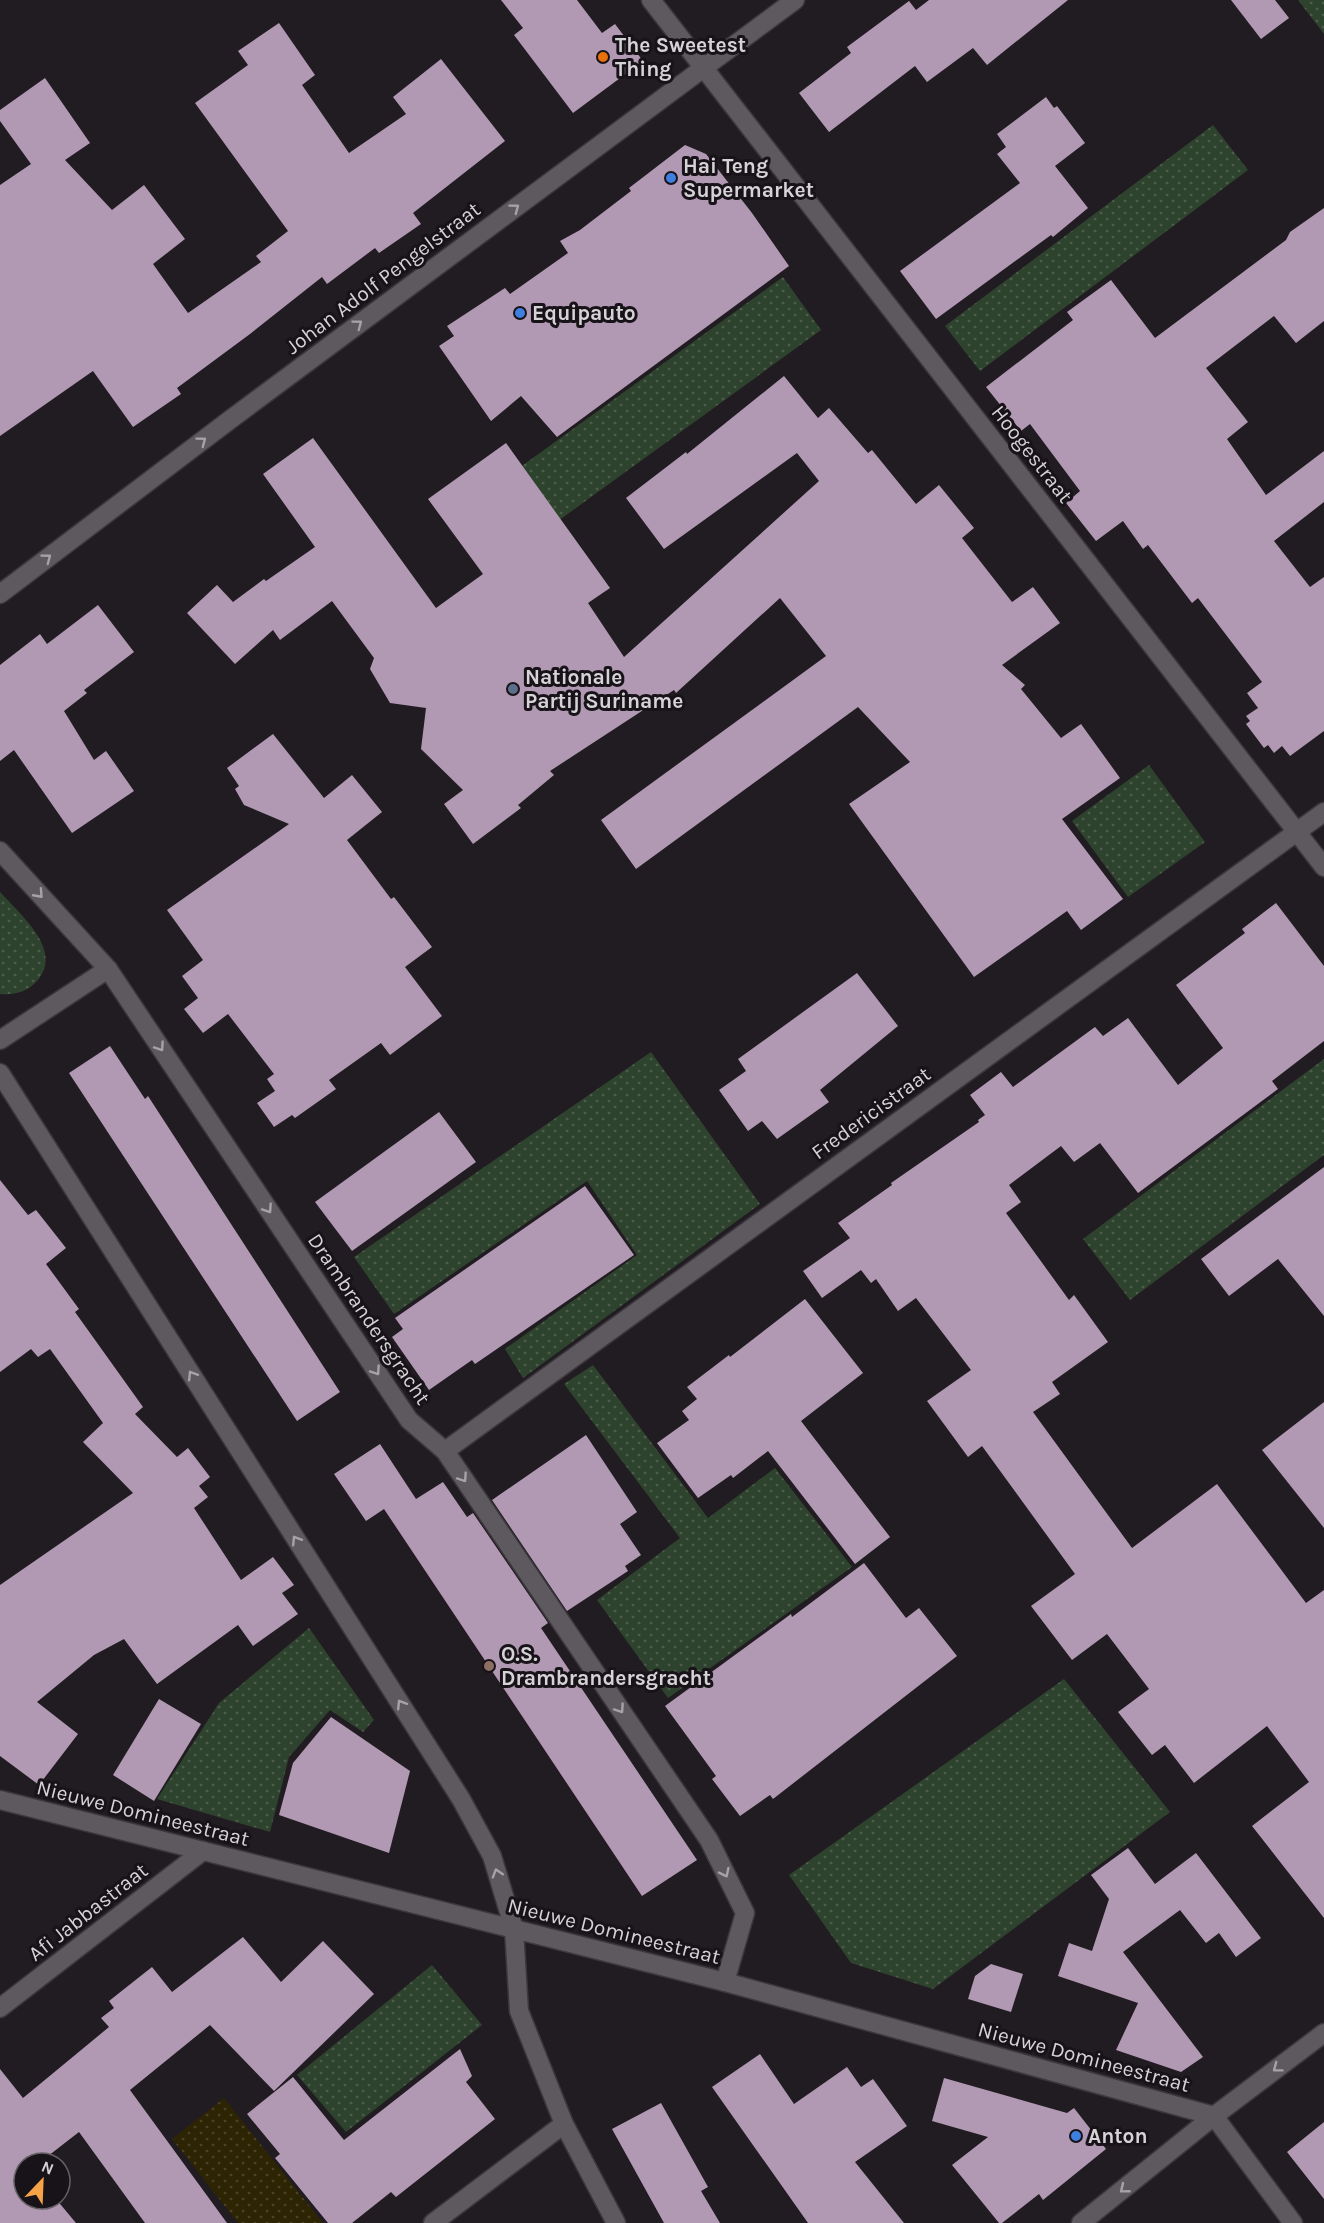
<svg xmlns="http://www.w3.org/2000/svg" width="1324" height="2223" viewBox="0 0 1324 2223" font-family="Karla,sans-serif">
<defs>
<pattern id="grass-dots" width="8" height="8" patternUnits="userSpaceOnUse" patternTransform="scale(1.5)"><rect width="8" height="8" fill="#2e432d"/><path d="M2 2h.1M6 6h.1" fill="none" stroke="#4c5d4b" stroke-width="1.8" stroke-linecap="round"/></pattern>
<pattern id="sand-dots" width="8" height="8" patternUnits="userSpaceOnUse" patternTransform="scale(1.5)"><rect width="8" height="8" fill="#2c2403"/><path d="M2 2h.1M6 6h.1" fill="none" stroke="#4a4327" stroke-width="1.8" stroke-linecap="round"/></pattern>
</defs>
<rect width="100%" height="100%" fill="#211c21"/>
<g fill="url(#grass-dots)">
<path d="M1298 0H1324V34Z"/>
<path d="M1213 125 1248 170 980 371 945 326Z"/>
<path d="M783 277 821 330 558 521 519 468Z"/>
<path d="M1149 765 1205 842 1128 897 1072 821Z"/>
<path d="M0 892C19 913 65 951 37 981 27 992 15 995 0 994Z"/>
<path d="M651 1052 760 1204 523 1378 505 1349 637 1255 587 1181 394 1314 354 1257Z"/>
<path d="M1324 1059V1155L1130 1300 1083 1239Z"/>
<path d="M593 1365 708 1518 775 1468 852 1567 668 1698 597 1600 680 1538 564 1384Z"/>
<path d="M309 1628 374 1720 363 1732 330 1710 289 1757 270 1832 157 1799 219 1703Z"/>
<path d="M1064 1679 1170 1812 933 1989 851 1963 789 1875Z"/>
<path d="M432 1965 482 2025 346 2132 297 2075Z"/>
</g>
<path fill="url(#sand-dots)" d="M224 2098 323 2223H238L172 2139Z"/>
<g fill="#b199b3">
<path d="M501 0H577L602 33 615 24 643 61 573 113 514 35 523 28Z"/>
<path d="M929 0H1068L987 65 973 48 927 82 915 66 829 132 799 93 851 53 847 47 909 1 916 10Z"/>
<path d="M1231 0H1275L1289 18 1261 39Z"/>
<path d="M279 23 315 75 302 85 349 153 406 114 393 97 441 59 505 141 413 213 421 224 379 253 375 248 327 284 322 277 250 334 177 388 181 394 133 427 93 371 0 436V185L31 164 0 121V110L45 78 90 143 65 160 112 210 144 185 185 239 153 264 188 313 261 262 256 256 288 231 195 103 248 65 238 51Z"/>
<path d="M1046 97 1054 108 1057 106 1085 143 1055 166 1088 208 1053 237 1051 235 936 319 900 271 1020 183 997 154 1006 147 997 134Z"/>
<path d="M685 145 706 154 752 213 789 266 557 437 521 396 491 421 439 346 454 336 447 326 505 288 510 294 568 253 560 241 580 230 631 191 629 188Z"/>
<path d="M1324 208V321L1296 343 1274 316 1206 368 1248 422 1227 439 1266 495 1324 451V502L1274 541 1310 587 1324 577V731L1290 756 1282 746 1274 753 1268 745 1264 748 1246 724 1250 721 1246 716 1258 708 1247 693 1262 682 1198 598 1192 603 1148 545 1143 549 1123 521 1096 541 1066 503 1080 491 1030 424 1021 431 986 387 1073 320 1067 312 1111 280 1155 338 1286 240 1290 232Z"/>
<path d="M784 376 818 418 829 408 868 453 872 450 916 504 939 485 974 528 962 538 1012 602 1033 587 1060 623 1002 665 1025 685 1021 689 1061 738 1081 724 1120 778 1062 819 1123 899 1081 930 1067 911 974 977 849 804 910 762 858 707 636 869 601 820 826 656 780 598 676 693 674 690 550 771 554 775 518 805 521 808 473 844 444 804 463 790 421 749 426 708 390 703 370 669 374 658 332 601 280 640 273 630 235 664 187 613 217 585 233 602 264 579 266 581 315 547 263 474 313 438 436 608 483 574 428 499 506 443 610 588 588 603 624 657 819 481 797 453 664 549 626 498 686 452 687 454Z"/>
<path d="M98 605 134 652 84 690 87 693 64 711 94 760 106 751 134 791 72 833 14 750 0 761V665L40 634 47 644Z"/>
<path d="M273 734 324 798 352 775 382 812 347 840 391 899 394 897 432 947 405 967 442 1016 390 1055 381 1043 329 1080 336 1089 295 1118 292 1115 274 1127 257 1103 275 1091 267 1079 274 1074 228 1014 203 1033 184 1009 198 998 182 976 203 960 167 910 289 824 244 805 235 789 239 786 227 768Z"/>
<path d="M1276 903 1324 966V1041L1272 1081 1278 1089 1138 1193 1100 1143 1074 1162 1061 1146 1009 1185 1021 1202 1006 1213 1069 1300 1074 1295 1108 1342 1052 1382 1060 1394 1033 1412 1132 1548 1217 1484 1306 1603 1324 1590V1918L1252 1826 1309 1782 1267 1726 1194 1783 1165 1745 1152 1755 1118 1712 1149 1689 1107 1634 1072 1660 1031 1606 1075 1574 982 1446 968 1457 927 1401 971 1370 916 1298 898 1311 876 1279 871 1283 861 1270 822 1298 803 1271 850 1238 838 1223 892 1185 891 1183 979 1122 978 1120 985 1115 970 1095 1001 1072 1013 1087 1095 1027 1103 1036 1128 1018 1178 1085 1223 1048 1176 985 1245 933 1242 929Z"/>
<path d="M857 973 898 1026 820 1090 829 1102 777 1139 762 1121 748 1131 719 1090 746 1071 738 1059Z"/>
<path d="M110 1046 145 1099 148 1096 340 1392 297 1421 69 1073Z"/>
<path d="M439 1112 476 1162 352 1251 315 1202Z"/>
<path d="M1324 1167V1316L1278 1259 1229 1296 1201 1259Z"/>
<path d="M0 1180 28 1215 36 1210 66 1248 46 1264 79 1309 75 1312 143 1407 135 1414 177 1457 188 1448 210 1477 199 1486 208 1497 194 1508 241 1580 273 1557 294 1585 282 1593 298 1614 253 1646 238 1625 157 1684 124 1639 94 1655 37 1702 78 1734 39 1785 0 1756V1585L133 1493 83 1442 103 1423 50 1349 38 1357 31 1349 0 1372Z"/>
<path d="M585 1186 634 1255 475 1364 472 1360 429 1390 392 1337 403 1329 395 1318Z"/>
<path d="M805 1299 863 1373 801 1421 890 1537 855 1564 768 1451 733 1478 731 1475 698 1498 657 1443 689 1420 682 1411 697 1399 687 1387 729 1355 730 1357Z"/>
<path d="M1324 1402V1528L1262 1450Z"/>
<path d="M586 1435 637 1512 620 1524 641 1555 625 1566 628 1571 567 1611 492 1500Z"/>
<path d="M380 1444 416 1499 443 1482 467 1517 473 1513 548 1623 541 1628 697 1860 642 1896 384 1509 366 1521 334 1474Z"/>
<path d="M864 1563 906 1618 919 1608 957 1656 773 1799 770 1795 740 1816 712 1779 716 1776 665 1706 791 1614 792 1617Z"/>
<path d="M159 1699 201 1724 154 1801 113 1775Z"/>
<path d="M331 1717 410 1771 389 1853 279 1815 293 1763Z"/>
<path d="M1128 1848 1155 1884 1196 1853 1261 1938 1236 1957 1219 1933 1206 1943 1180 1910 1123 1952 1203 2057 1181 2072 1116 2050 1138 2003 1058 1976 1069 1943 1092 1951 1109 1899 1091 1875Z"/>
<path d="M243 1937 281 1982 323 1941 374 1994 274 2091 210 2025 130 2090 227 2223H145L79 2132 39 2163H24V2199H56L76 2223H0V2069L23 2098 109 2027 101 2018 114 2008 109 2001 152 1967 172 1992Z"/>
<path d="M991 1964 1023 1974 1011 2012 968 1999 975 1976Z"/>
<path d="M460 2049 472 2076 466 2082 495 2119 396 2197 391 2192 352 2223H328L275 2158 280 2154 247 2114 293 2077 344 2140Z"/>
<path d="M760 2054 794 2104 847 2067 861 2087 873 2079 907 2126 855 2162 904 2223H808L712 2087Z"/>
<path d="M944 2078 1067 2113 1074 2108 1106 2149 1043 2200 1039 2194 1002 2223H999L952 2165 988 2137 932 2121Z"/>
<path d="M661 2103 708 2187 701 2191 720 2223H664L612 2129Z"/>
<path d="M1324 2122V2199L1287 2152Z"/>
</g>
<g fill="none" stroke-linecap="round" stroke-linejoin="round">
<defs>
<g id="minor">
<path d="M651 0 1324 867"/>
<path d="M0 851 108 969 409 1420 445 1451 709 1840 745 1913 725 1982"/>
<path d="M0 1040 108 969"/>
<path d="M0 1073 461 1799 492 1856 514 1929 519 2011 564 2124 616 2223"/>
<path d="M445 1451 1324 812"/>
<path d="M0 1800 725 1982 1214 2116 1293 2223"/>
<path d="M0 2008 203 1851"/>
<path d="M433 2223 564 2124"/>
</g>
<g id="secondary">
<path d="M0 594 231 419 795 0"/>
<path d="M1081 2223 1214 2116 1324 2033"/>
</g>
</defs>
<use href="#minor" stroke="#3b373c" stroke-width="21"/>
<use href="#secondary" stroke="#3b373c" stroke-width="21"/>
<use href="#minor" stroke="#5e585f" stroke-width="18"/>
<use href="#secondary" stroke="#5e585f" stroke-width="18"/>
</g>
<defs><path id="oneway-chevron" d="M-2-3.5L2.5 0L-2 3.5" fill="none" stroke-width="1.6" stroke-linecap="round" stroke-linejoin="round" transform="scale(1.5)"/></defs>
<g stroke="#a6a2a7">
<use href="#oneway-chevron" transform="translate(515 208) rotate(-37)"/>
<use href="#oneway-chevron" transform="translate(358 324) rotate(-37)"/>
<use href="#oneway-chevron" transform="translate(202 441) rotate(-37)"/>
<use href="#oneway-chevron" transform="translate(47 558) rotate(-37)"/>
<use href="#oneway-chevron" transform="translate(39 894) rotate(48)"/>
<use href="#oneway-chevron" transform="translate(160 1047) rotate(56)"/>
<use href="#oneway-chevron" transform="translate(268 1209) rotate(56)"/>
<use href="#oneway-chevron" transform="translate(376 1371) rotate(56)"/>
<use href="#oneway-chevron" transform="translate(192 1375) rotate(-122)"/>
<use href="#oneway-chevron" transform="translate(463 1478) rotate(56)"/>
<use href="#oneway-chevron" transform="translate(296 1540) rotate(-122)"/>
<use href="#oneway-chevron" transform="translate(401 1704) rotate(-122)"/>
<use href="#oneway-chevron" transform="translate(620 1709) rotate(56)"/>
<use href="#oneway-chevron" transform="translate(497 1873) rotate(-107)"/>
<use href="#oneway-chevron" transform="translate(725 1873) rotate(64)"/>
<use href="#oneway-chevron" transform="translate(1277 2068) rotate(143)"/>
<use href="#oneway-chevron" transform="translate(1124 2189) rotate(141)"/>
</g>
<circle fill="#e8710a" stroke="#181318" stroke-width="2" cx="603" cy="57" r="6"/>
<g fill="#3f7fe0" stroke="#181318" stroke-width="2">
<circle cx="671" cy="178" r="6"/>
<circle cx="520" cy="313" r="6"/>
<circle cx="1076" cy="2136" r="6"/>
</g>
<circle fill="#5c6f8a" stroke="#181318" stroke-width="2" cx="513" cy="689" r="6"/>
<circle fill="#8d6e63" stroke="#181318" stroke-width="2" cx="489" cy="1666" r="6"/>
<g text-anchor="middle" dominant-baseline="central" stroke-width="6" stroke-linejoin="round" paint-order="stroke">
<g font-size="21" font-weight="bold" fill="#d6d3d7" stroke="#181318" text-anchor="start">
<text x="615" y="45">The Sweetest<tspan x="615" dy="24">Thing</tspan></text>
<text x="683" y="166">Hai Teng<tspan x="683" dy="24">Supermarket</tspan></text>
<text x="532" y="313">Equipauto</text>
<text x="525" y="677">Nationale<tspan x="525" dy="24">Partij Suriname</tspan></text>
<text x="501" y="1654">O.S.<tspan x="501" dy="24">Drambrandersgracht</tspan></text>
<text x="1088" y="2136">Anton</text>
</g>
<g font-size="21" fill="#d6d3d7" stroke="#181318">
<text transform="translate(383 278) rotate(-37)">Johan Adolf Pengelstraat</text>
<text transform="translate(1032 454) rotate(52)">Hoogestraat</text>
<text transform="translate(871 1113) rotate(-36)">Fredericistraat</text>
<text transform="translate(369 1319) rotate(56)">Drambrandersgracht</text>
<text transform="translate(143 1813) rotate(14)">Nieuwe Domineestraat</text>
<text transform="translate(88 1912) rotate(-38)">Afi Jabbastraat</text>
<text transform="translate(614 1931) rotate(14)">Nieuwe Domineestraat</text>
<text transform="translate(1084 2057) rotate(15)">Nieuwe Domineestraat</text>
</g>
</g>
<g transform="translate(42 2181) rotate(23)"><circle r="28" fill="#181318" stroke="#646064" stroke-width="1.5"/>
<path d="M0-4.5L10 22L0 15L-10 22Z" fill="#f6a247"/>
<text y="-9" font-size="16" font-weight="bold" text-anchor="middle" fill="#d6d3d7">N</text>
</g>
</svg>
